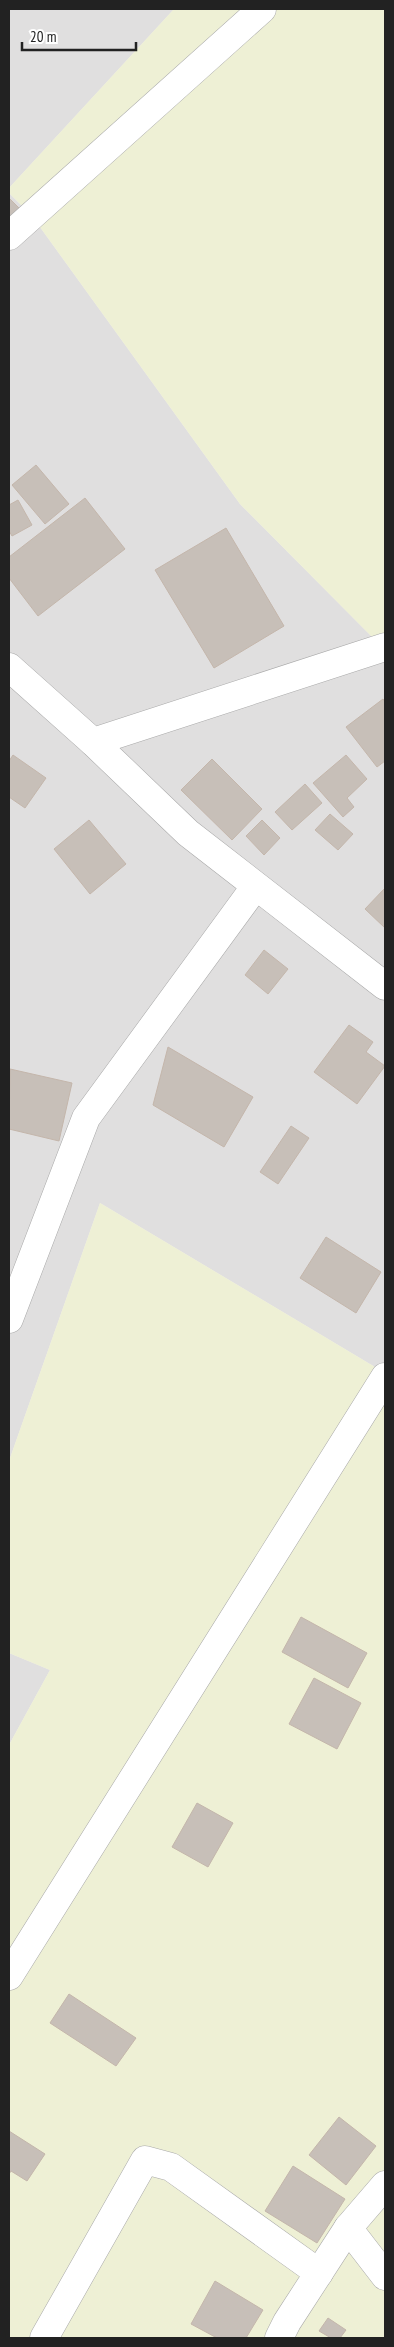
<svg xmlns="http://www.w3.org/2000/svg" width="394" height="2347" viewBox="0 0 394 2347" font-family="'PT Sans Narrow',sans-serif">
<rect width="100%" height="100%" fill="#f2efe9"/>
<g fill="#e0dfdf">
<path d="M9 9H174L9 188Z"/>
<path d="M9 193 32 216 240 504 385 650V1373L100 1203 9 1461Z"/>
<path d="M9 1653 50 1670 9 1745Z"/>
</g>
<g fill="#eef0d5">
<path d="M174 9H385V650L240 504 32 216 9 193V188Z"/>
<path d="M100 1203 385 1373V2338H9V1745L50 1670 9 1653V1461Z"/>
</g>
<g fill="#c7bfb8" stroke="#c4b6ab">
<path d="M9 198 21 210 9 223Z"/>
<path d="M36 465 69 504 45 524 12 485Z"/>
<path d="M85 498 125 549 38 616 9 578V557Z"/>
<path d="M18 500 32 525 12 536 9 531V505Z"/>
<path d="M226 528 284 626 214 668 155 570Z"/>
<path d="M383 699 385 702V761L377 767 346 727Z"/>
<path d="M13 755 46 778 25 808 9 797V761Z"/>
<path d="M346 755 367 779 347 798 354 807 343 817 313 783Z"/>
<path d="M212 759 262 809 232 840 181 790Z"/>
<path d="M305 784 322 803 292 830 275 812Z"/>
<path d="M330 814 353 834 338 850 315 830Z"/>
<path d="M89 820 126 864 90 894 54 849Z"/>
<path d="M262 820 280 838 264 855 246 836Z"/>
<path d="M385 888V928L365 909Z"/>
<path d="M264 950 288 969 268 994 245 975Z"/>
<path d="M349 1025 373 1042 366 1052 385 1066 357 1104 314 1072Z"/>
<path d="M168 1047 253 1097 224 1147 153 1105Z"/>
<path d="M10 1069 72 1083 59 1141 9 1129Z"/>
<path d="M291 1126 309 1138 278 1184 260 1172Z"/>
<path d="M326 1237 381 1272 356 1313 300 1278Z"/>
<path d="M301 1617 367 1653 348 1688 282 1652Z"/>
<path d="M314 1678 361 1703 337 1749 289 1724Z"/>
<path d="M197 1803 233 1823 208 1867 172 1847Z"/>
<path d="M69 1994 136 2038 116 2066 50 2023Z"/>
<path d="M339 2117 376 2146 346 2185 309 2155Z"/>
<path d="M9 2131 45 2154 27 2181 11 2171 9 2174Z"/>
<path d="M293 2166 345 2199 317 2243 265 2211Z"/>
<path d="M215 2281 263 2310 246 2338H217L191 2324Z"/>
<path d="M328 2318 346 2330 340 2338H331L319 2331Z"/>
</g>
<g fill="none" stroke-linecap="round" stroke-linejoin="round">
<defs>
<g id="minor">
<path d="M9 236 262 9"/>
<path d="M9 667 93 742 385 647"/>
<path d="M93 742 188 833 385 986"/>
<path d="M9 1319 86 1118 255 887"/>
<path d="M9 1976 385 1377"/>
<path d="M385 2185 348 2228 385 2276"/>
<path d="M44 2338 145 2160 171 2167 319 2273"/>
<path d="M279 2338 287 2322 348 2228"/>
</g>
</defs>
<use href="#minor" stroke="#a9a9a9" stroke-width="29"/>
<use href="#minor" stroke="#fff" stroke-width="28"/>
</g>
<rect width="394" height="2347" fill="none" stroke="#222222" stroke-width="20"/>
<path d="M22 42v8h114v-8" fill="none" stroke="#222222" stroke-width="2.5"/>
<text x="30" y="42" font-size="15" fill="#222222" stroke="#ffffff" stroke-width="4" paint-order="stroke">20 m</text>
</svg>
